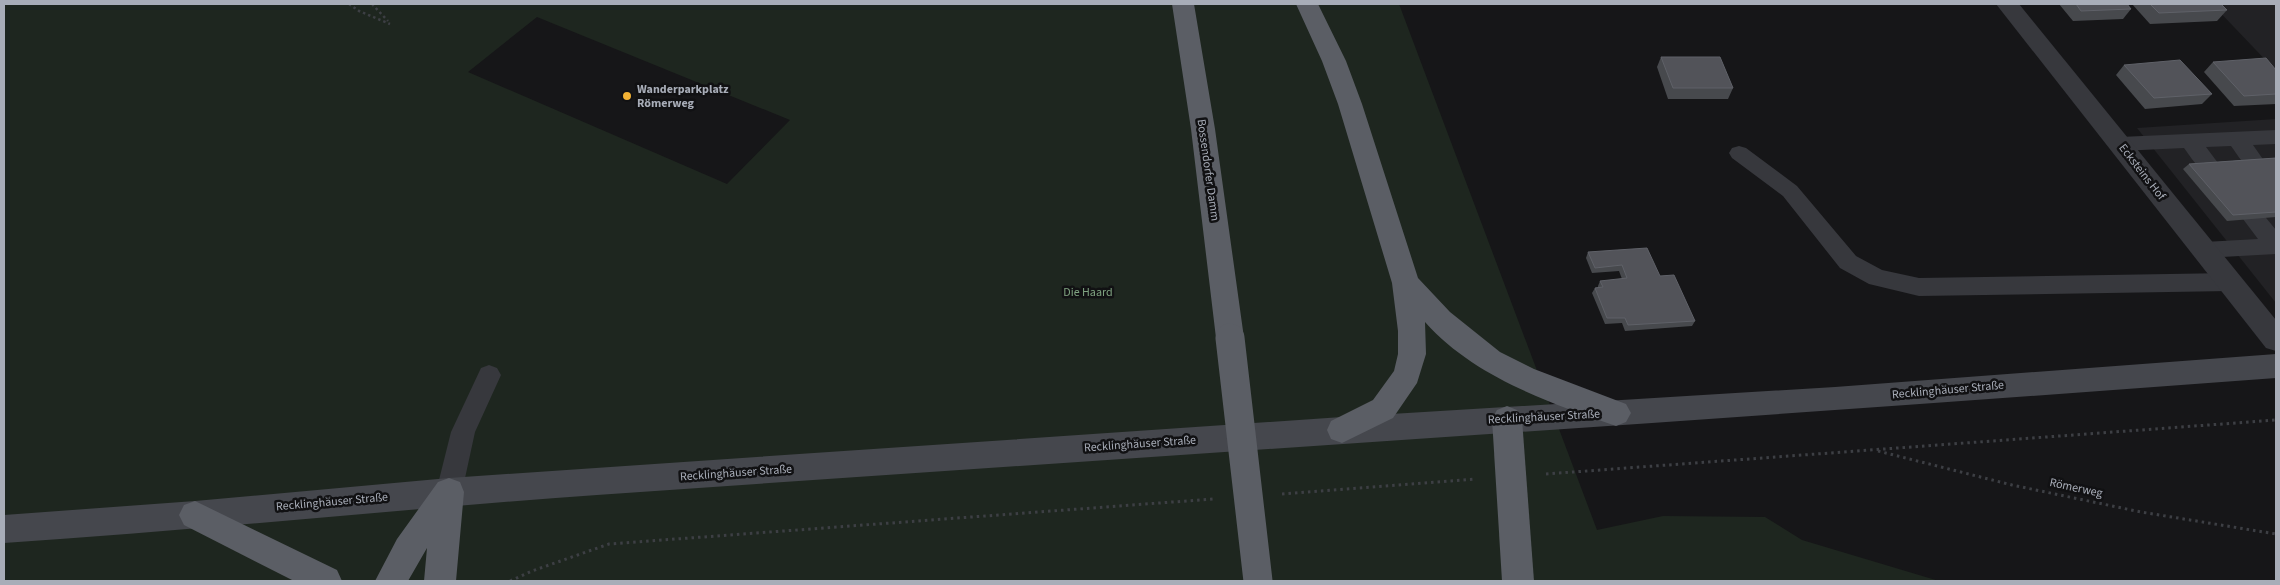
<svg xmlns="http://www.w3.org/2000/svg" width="2280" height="585" viewBox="0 0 2280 585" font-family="'Source Sans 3',sans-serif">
<rect width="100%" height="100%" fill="#161618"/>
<g fill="#222225">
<path d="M2212 4H2276V71Z"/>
<path d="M2276 119V303L2137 128Z"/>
</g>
<path fill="#1e261f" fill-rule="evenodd" d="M4 4H1399L1597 530 1663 516 1765 517 1802 540 1939 581H4ZM537 17 790 120 727 184 468 72Z"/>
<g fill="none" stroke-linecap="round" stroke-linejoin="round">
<g stroke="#3d3f44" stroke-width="2.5" stroke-dasharray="2.5 3" stroke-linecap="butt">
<path d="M349 4 359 11 390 24"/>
<path d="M372 4 388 21"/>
</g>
<g stroke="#3d3f44" stroke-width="3" stroke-dasharray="2.5 4" stroke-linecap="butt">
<path d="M1878 451 2012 485 2141 512 2276 534"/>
<path d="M1546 474 2276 420"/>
<path d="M1282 494 1475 479"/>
<path d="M510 581 532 571 609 544 1213 499"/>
</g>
<g fill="#37383d" fill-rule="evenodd">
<path d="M2276 130V144L2253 145 2267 165 2264 170C2248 175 2240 158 2231 146L2206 147 2221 167 2218 172C2202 177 2193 160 2184 148L2120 151 2113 149 2110 144 2113 139 2120 137Z"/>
<path d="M1739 146 1746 148 1797 186 1856 256 1882 270 1919 278 2230 273 2238 276 2241 282 2238 288 2230 291 1919 296 1869 284 1840 268 1783 196 1732 158 1729 153 1732 148Z"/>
<path d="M2254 211 2262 213 2276 230V254L2204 258 2196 256 2193 250 2196 244 2204 242 2258 239 2243 219 2246 213Z"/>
<path d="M489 365 497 368 501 375 475 432 462 492 458 500 449 503 440 500 436 492 451 432 481 368Z"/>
</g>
<path fill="#37383d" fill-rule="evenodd" d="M1996 4H2019L2276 320V351L2266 348Z"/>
<path fill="#45474d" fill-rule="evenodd" d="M2276 354V378C1717 420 1157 456 597 495 399 509 202 530 4 543V515L195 501 449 478 1342 417 1835 387Z"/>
<g fill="#5b5e65" fill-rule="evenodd">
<path d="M1172 4H1194L1215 129 1244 338 1240 346 1230 349 1220 346 1216 338 1191 129Z"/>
<path d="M1296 4H1318L1346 61 1362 104 1418 278 1450 312 1500 352 1534 369 1626 404 1631 413 1626 422 1616 426C1548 402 1474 377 1425 322L1426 354 1417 383 1393 418 1342 443 1331 439 1327 430 1331 421 1373 400 1394 371 1398 354V331L1392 283 1338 104 1322 61Z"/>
<path d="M1507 406 1517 410 1522 419 1534 581H1502L1492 419 1497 410Z"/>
<path d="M449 478 460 482 464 492 456 581H424L427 548 408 581H375L397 539 438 482Z"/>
<path d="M195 501 337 570 342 581H294L184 525 179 515 184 505Z"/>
</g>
<path stroke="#5b5e65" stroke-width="29" d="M1230 338 1258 581"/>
</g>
<g fill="#47494d">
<path d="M2059 4H2127L2131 9 2123 19 2073 21Z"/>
<path d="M2132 4H2221L2227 10 2217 21 2150 24Z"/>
<path d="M1661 57 1733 88 1728 99H1668L1657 67Z"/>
<path d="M2213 62 2276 70V104L2234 106 2204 72Z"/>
<path d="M2124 65 2212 94 2202 104 2145 109 2116 75Z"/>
<path d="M2276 158V217L2227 221 2183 169 2189 164Z"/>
<path d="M1588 252 1660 276 1695 321 1692 326 1625 331 1622 323 1605 324 1592 293 1595 288 1598 287V286L1600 281 1622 279 1619 271 1592 273 1586 258Z"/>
</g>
<g fill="#525359" stroke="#5f6168">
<path d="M2076 4H2127L2131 9 2081 11Z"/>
<path d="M2150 4H2221L2227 10 2159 13Z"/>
<path d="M1661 57H1720L1733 88H1673Z"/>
<path d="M2266 58 2276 70V94L2244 96 2213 62Z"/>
<path d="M2180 60 2212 94 2154 98 2124 65Z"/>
<path d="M2276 158V212L2233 215 2189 164Z"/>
<path d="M1647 248 1660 276 1674 275 1695 321 1628 325 1625 318H1607L1595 288 1603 287 1600 281 1627 278 1622 265 1595 268 1588 252Z"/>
</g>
<circle fill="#f2b134" stroke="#111113" stroke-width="2" cx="627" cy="96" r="5"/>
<g text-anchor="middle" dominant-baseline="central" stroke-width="5" stroke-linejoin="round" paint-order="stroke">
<g font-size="12" font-weight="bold" fill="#a8adb8" stroke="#111113" text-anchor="start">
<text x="637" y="89">Wanderparkplatz<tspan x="637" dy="14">Römerweg</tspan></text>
</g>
<g font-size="12" fill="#a8adb8" stroke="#111113">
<text transform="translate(1208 170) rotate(82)">Bossendorfer Damm</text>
<text transform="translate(2142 172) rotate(52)">Ecksteins Hof</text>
<text transform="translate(1948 390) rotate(-5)">Recklinghäuser Straße</text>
<text transform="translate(1544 417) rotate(-3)">Recklinghäuser Straße</text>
<text transform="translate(1140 444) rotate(-4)">Recklinghäuser Straße</text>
<text transform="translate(736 473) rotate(-4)">Recklinghäuser Straße</text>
<text transform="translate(2076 488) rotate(12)">Römerweg</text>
<text transform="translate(332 502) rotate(-5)">Recklinghäuser Straße</text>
</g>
<g font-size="12" fill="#7fa381" stroke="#111113">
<text x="1088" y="292">Die Haard</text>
</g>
</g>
<rect width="2280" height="585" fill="none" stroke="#a8adb8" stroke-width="10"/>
</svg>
